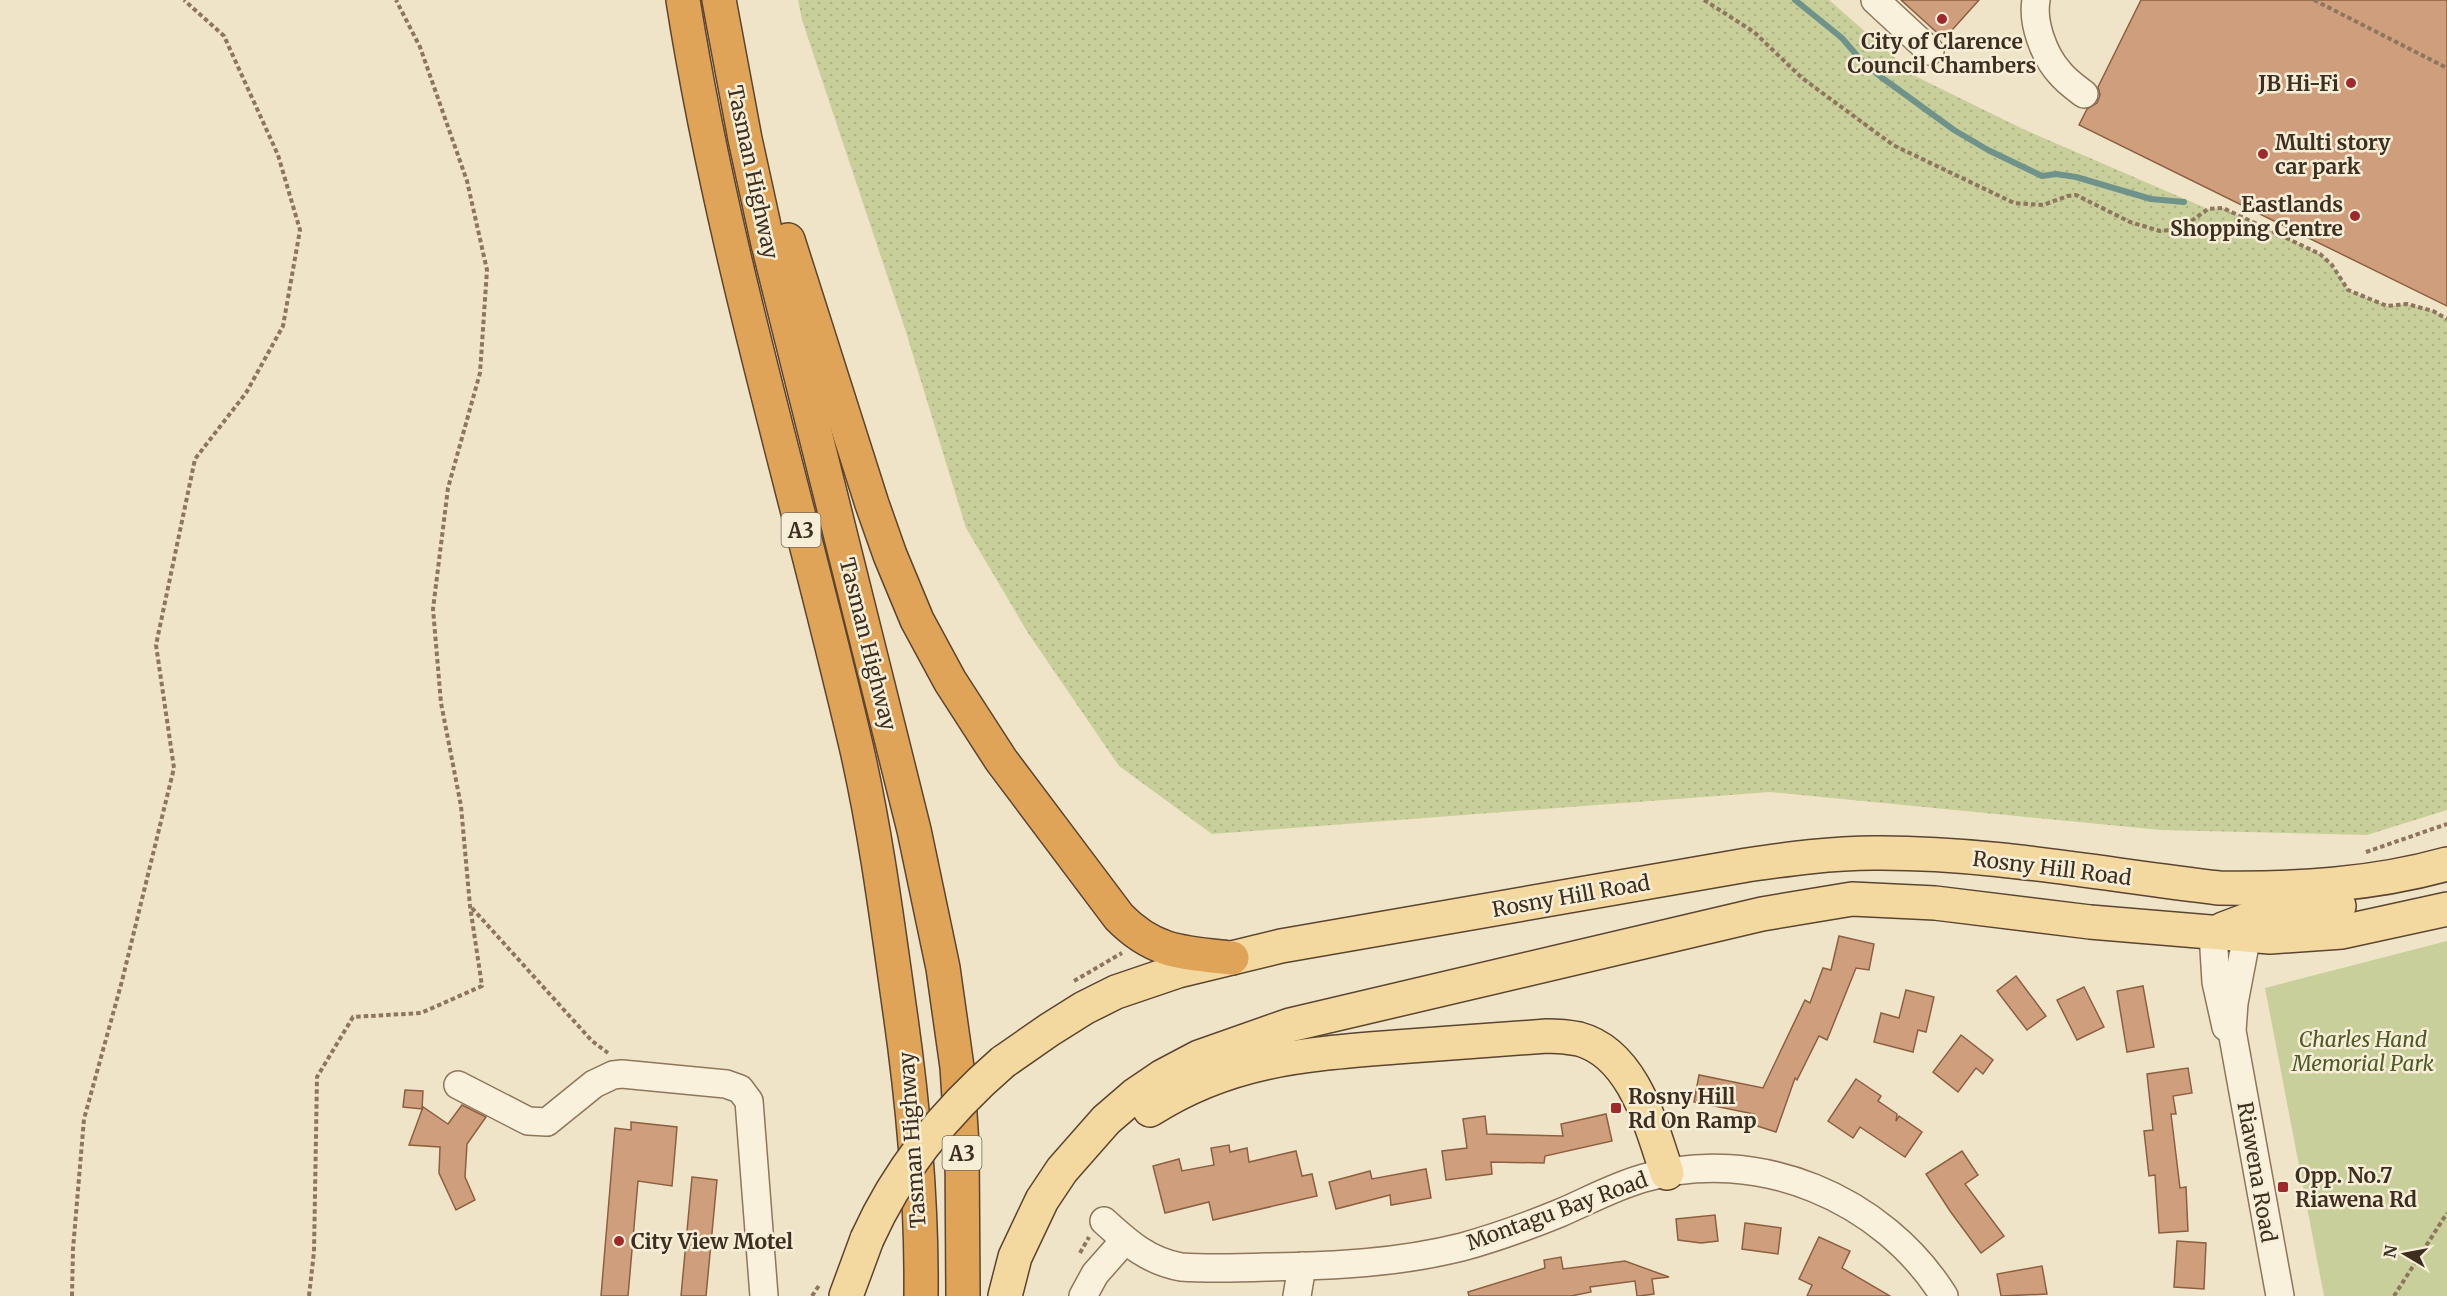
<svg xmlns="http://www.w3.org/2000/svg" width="2447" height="1296" viewBox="0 0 2447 1296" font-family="Merriweather,serif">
<defs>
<pattern id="grass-dots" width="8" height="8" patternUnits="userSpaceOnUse" patternTransform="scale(1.5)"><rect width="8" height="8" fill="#c9cf9b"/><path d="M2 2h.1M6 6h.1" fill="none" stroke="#aeb285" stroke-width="1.8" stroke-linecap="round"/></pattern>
</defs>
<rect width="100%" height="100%" fill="#f0e4c8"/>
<path fill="url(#grass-dots)" d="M798 0H1829L1917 77 2023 129 2208 209 2223 208 2320 254 2332 265 2348 290 2387 306 2407 304 2433 311 2447 319V810L2367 835 2161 830 1770 792 1212 834 1119 766 1028 633 966 528 905 329 802 20Z"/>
<path fill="#c9cf9b" d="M2447 941V1296H2324L2265 988Z"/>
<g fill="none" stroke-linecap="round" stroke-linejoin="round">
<path stroke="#6f938a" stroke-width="6" d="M1795 0 1842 38 1860 59 1881 77 1954 130 1988 150 2042 176 2056 174 2076 177 2151 199 2184 202"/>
</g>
<g fill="#cf9f7d" stroke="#8d5f41" stroke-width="1.5">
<path d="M1901 0H1979L1944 39Z"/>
<path d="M2141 0H2447V306L2079 125 2087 109 2097 103 2100 95 2098 87Z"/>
<path d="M1839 936 1874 944 1869 970 1856 968 1827 1040 1819 1036 1797 1080 1795 1078 1776 1132 1751 1124 1754 1114 1694 1102 1699 1075 1763 1088 1805 1000 1810 1003 1823 968 1831 970Z"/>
<path d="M2016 976 2046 1016 2027 1030 1997 991Z"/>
<path d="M2143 986 2154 1047 2127 1052 2117 991Z"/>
<path d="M2084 987 2104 1027 2077 1040 2057 1000Z"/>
<path d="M1906 990 1934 997 1926 1032 1918 1030 1913 1052 1874 1042 1881 1013 1899 1018Z"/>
<path d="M1961 1035 1993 1060 1983 1074 1976 1068 1958 1092 1933 1072Z"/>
<path d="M2188 1068 2192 1093 2173 1096 2176 1114H2171L2180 1188 2186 1187 2188 1231 2159 1233 2155 1175 2149 1176 2144 1131 2153 1130 2147 1074Z"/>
<path d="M1856 1079 1881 1096 1878 1101 1897 1114 1896 1121 1899 1116 1922 1132 1905 1157 1860 1127 1853 1138 1828 1121Z"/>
<path d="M405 1090 423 1091 422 1109 403 1107Z"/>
<path d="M462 1105 486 1117 467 1144 465 1177 475 1200 456 1210 439 1173 440 1147 409 1145 423 1107 448 1124Z"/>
<path d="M1606 1114 1612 1141 1545 1156 1544 1163 1491 1162 1492 1174 1446 1180 1442 1151 1467 1148 1463 1119 1485 1116 1487 1134 1563 1136 1561 1124Z"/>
<path d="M631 1122 677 1127 672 1186 638 1181 628 1296H601L615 1128 631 1130Z"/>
<path d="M1229 1145 1230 1152 1247 1148 1249 1162 1296 1151 1302 1176 1312 1174 1317 1196 1213 1220 1209 1202 1165 1213 1153 1166 1179 1159 1182 1171 1214 1165 1211 1148Z"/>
<path d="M1962 1151 1978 1175 1965 1184 2004 1236 1981 1253 1950 1211 1926 1174Z"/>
<path d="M1426 1169 1431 1198 1391 1205 1390 1195 1336 1209 1329 1182 1370 1171 1372 1179Z"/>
<path d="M692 1177 717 1180 706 1296H681Z"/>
<path d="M1715 1215 1718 1241 1701 1243 1678 1240 1676 1219Z"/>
<path d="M1745 1223 1781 1228 1778 1254 1742 1249Z"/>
<path d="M1819 1237 1850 1251 1842 1268 1890 1296H1807L1812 1285 1799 1279Z"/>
<path d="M2177 1241 2206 1243 2204 1289 2174 1287Z"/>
<path d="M1561 1257 1563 1269 1625 1261 1669 1277 1652 1279 1654 1294 1639 1296H1637L1635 1281 1590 1287 1591 1292 1571 1296H1469L1468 1292 1545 1268 1544 1260Z"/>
<path d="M2042 1266 2047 1294 2001 1296 1997 1274Z"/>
</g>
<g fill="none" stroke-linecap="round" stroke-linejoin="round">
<defs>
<g id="minor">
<path d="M1875 0 1930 51"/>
<path d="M2036 0C2032 23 2044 55 2059 72 2066 81 2076 88 2084 94"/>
<path d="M2213 933 2216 982 2226 1027"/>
<path d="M2247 935 2234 1003 2232 1031 2280 1296"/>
<path d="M458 1085 528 1121 547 1122 594 1084 613 1075 622 1074 726 1084 740 1089 749 1101 764 1296"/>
<path d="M1104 1221C1128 1243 1148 1261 1181 1267 1210 1269 1239 1268 1267 1267 1333 1266 1398 1263 1462 1247 1495 1238 1528 1226 1560 1213 1588 1201 1615 1186 1644 1178 1757 1145 1883 1198 1944 1296"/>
<path d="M1083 1296 1095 1274 1125 1240"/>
<path d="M1297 1296 1302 1266"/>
</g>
<g id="major">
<path d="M2223 929 2263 914 2339 906"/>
<path d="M1003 1062 1049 1030 1084 1008 1116 992 1178 971 1281 946 1747 865C1789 859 1831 853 1874 853 1989 852 2105 875 2219 888 2296 889 2372 885 2447 864"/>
<path d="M1150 1110C1229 1059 1306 1054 1396 1047 1446 1043 1497 1040 1547 1036 1558 1036 1569 1037 1579 1039 1634 1054 1651 1126 1667 1173"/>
<path d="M846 1296 867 1239"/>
<path d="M1005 1296 1015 1257 1042 1200 1062 1170 1106 1120 1135 1095 1163 1076 1199 1057 1290 1025 1762 914 1852 899 1935 903 2090 922 2270 937 2342 932 2447 909"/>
</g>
<g id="highway">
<path d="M683 0C723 254 799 500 857 750 876 834 887 920 899 1005 913 1101 922 1199 921 1296"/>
<path d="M719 0 745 139 768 244 914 830 943 968 957 1067 962 1145 963 1296"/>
<path d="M788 240 872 504 890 555 917 620 950 681 1001 760 1119 917C1154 953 1184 953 1232 958"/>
</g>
</defs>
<use href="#minor" stroke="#8d765c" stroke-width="30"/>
<use href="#major" stroke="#5b4430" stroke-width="36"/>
<use href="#highway" stroke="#5b4430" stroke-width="36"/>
<g stroke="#8d765c" stroke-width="4" stroke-dasharray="4.5 3" stroke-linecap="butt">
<path d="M1704 0 1754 32 1802 78 1893 145 2014 203 2043 205 2068 196 2076 195 2130 222 2160 231 2180 229 2208 209 2223 208 2320 254 2332 265 2348 290 2387 306 2407 304 2433 311 2447 319"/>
<path d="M2314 0 2447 68"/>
<path d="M2366 852 2447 824"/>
<path d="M472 908 592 1041 608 1053"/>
<path d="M1074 981 1122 953"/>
<path d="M1080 1253 1089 1237"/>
<path d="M72 1296 73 1249 84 1119 122 981 174 768 156 645 195 459 246 393 283 326 300 230 278 155 224 36 184 0"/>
<path d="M309 1296 314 1252 317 1077 353 1017 421 1013 482 986 470 906 461 806 441 703 433 609 448 488 480 373 487 270 467 181 420 47 396 0"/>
<path d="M812 1296 820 1284"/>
<path d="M2394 1296 2447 1213"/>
</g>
<use href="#minor" stroke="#faf1dc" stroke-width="27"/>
<use href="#major" stroke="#f3d9a0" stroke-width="33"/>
<use href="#highway" stroke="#e0a458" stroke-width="33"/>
<defs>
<path id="major-bridge" d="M867 1239C898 1170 946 1111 1003 1062"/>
</defs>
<use href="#major-bridge" stroke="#5b4430" stroke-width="36" stroke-linecap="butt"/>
<use href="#major-bridge" stroke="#f3d9a0" stroke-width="33"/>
</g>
<g fill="#9e2a2b" stroke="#f7eed8" stroke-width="2">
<circle cx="1942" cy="19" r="6"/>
<circle cx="2351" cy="83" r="6"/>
<circle cx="2263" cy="154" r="6"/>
<circle cx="2355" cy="216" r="6"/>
<rect x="1610" y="1102" width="12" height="12" rx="3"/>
<rect x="2277" y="1181" width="12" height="12" rx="3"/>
<circle cx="619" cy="1241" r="6"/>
</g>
<g text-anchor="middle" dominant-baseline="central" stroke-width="5" stroke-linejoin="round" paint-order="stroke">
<g fill="#f7eed8" stroke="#756857" stroke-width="1.5">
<rect x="781.5" y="513" width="39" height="34" rx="4.5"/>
<rect x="942.5" y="1136" width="39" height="34" rx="4.5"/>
</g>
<g font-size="20" font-weight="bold" fill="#3d2e20">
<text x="801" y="530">A3</text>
<text x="962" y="1153">A3</text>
</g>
<g font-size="21" font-weight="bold" fill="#3d2e20" stroke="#f7eed8" text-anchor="start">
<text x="1942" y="41" text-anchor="middle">City of Clarence<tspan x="1942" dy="24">Council Chambers</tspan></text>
<text x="2339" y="83" text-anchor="end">JB Hi-Fi</text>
<text x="2275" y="142">Multi story<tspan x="2275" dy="24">car park</tspan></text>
<text x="2343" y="204" text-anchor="end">Eastlands<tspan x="2343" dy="24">Shopping Centre</tspan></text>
<text x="1628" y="1096">Rosny Hill<tspan x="1628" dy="24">Rd On Ramp</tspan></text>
<text x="2295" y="1175">Opp. No.7<tspan x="2295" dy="24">Riawena Rd</tspan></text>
<text x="631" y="1241">City View Motel</text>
</g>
<g font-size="21" fill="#3d2e20" stroke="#f7eed8">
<text transform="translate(753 172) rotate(78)">Tasman Highway</text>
<text transform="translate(868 644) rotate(76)">Tasman Highway</text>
<text transform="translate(2052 868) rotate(7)">Rosny Hill Road</text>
<text transform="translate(1571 896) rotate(-10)">Rosny Hill Road</text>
<text transform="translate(912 1140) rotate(-94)">Tasman Highway</text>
<text transform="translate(2257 1172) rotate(80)">Riawena Road</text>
<text transform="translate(1557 1211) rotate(-20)">Montagu Bay Road</text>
</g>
<g font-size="21" font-style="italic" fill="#4d5a26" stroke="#f7eed8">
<text x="2363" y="1039">Charles Hand<tspan x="2363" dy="24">Memorial Park</tspan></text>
</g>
</g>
<g transform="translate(2405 1254) rotate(280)" stroke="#f7eed8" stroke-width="4.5" paint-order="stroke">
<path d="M0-4.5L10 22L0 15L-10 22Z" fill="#3d2e20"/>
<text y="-9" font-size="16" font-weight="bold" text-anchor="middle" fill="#3d2e20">N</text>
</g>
</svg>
